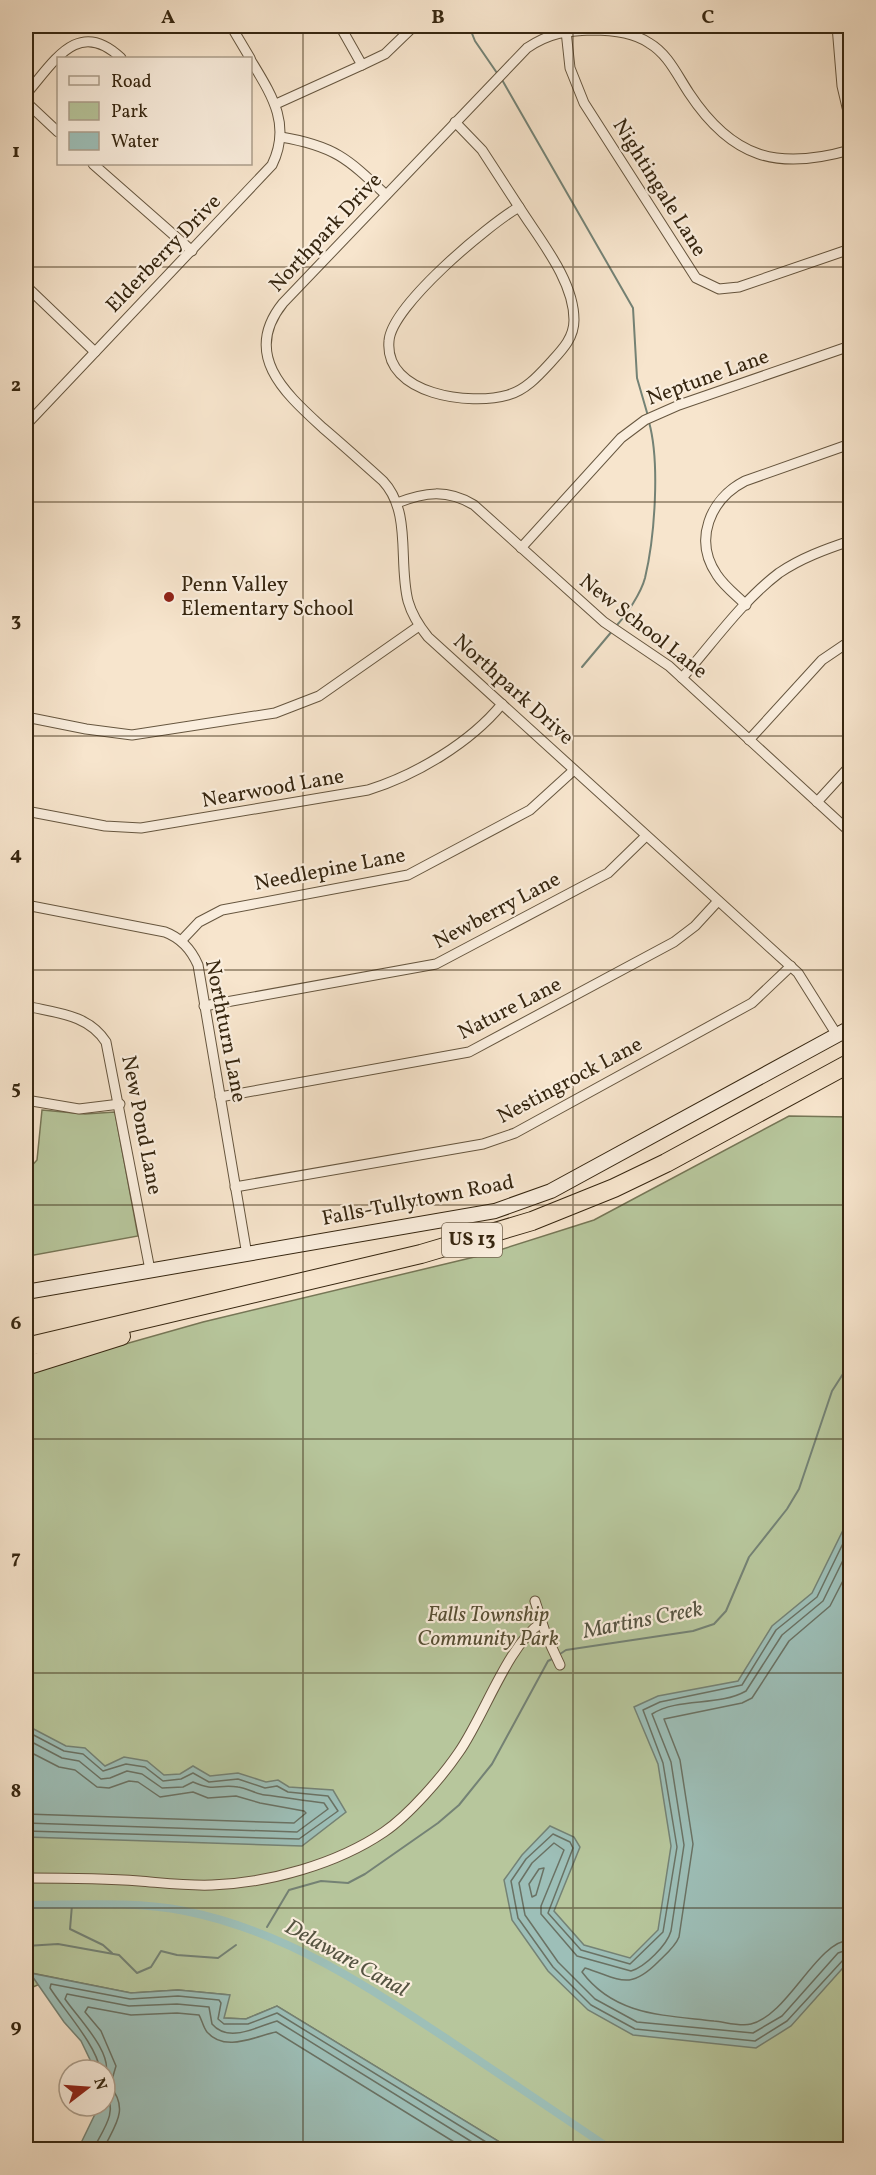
<svg xmlns="http://www.w3.org/2000/svg" width="876" height="2175" viewBox="0 0 876 2175" font-family="Vollkorn,serif">
<rect width="100%" height="100%" fill="#f7e5cd"/>
<filter id="stains"><feTurbulence type="fractalNoise" baseFrequency=".00333" numOctaves="4"/><feColorMatrix values="0 0 0 0 .2 0 0 0 0 .09 0 0 0 0 .02 0 0 0 .5 -.17"/></filter>
<radialGradient id="worn" r=".72"><stop offset=".6" stop-color="#630" stop-opacity="0"/><stop offset="1" stop-color="#630" stop-opacity=".3"/></radialGradient>
<g fill="#b7c69c" stroke="#767656" stroke-width="1.5">
<path d="M42 1110 85 1114 115 1112 138 1236 29 1256 26 1251V1192L28 1170 37 1160Z"/>
<path d="M789 1116 850 1117V2149H511L277 2006 246 2019 223 2018 229 1995 178 1990 131 1993 31 1973 40 1984 26 1990V1372L203 1322 487 1254 594 1220Z"/>
</g>
<g fill="#9dbfb8" stroke="#748275" stroke-width="1.5">
<path d="M850 1516V1960L791 2026 756 2048 633 2035 588 2010 548 1971 512 1920 504 1880 522 1855 550 1826 574 1837 580 1847 554 1911 584 1945 630 1958 658 1930 671 1846 658 1764 634 1707 658 1696 738 1681 772 1626 812 1593Z"/>
<path d="M26 1725 66 1746 85 1748 105 1766 124 1757 147 1761 164 1775 180 1774 193 1766 210 1776 238 1773 266 1782 278 1780 289 1787 333 1790 346 1812 302 1846 26 1837Z"/>
<path d="M30 1973 131 1993 178 1990 230 1995 224 2018 246 2019 277 2006 511 2149H73L80 2145 99 2106H105V2070H95L81 2041 64 2022Z"/>
</g>
<g fill="none" stroke-linecap="round" stroke-linejoin="round">
<g stroke="#6a7264" stroke-width="1.5">
<path d="M850 1529 817 1597 776 1630 742 1685 660 1702 643 1710 663 1763 677 1847 663 1932 630 1964 581 1950 548 1913 573 1848 570 1842 553 1834 526 1859 511 1881 518 1918 553 1967 591 2005 635 2029 755 2041 787 2021 844 1959 850 1957"/>
<path d="M850 1546 823 1601 782 1635 746 1691C718 1707 679 1697 652 1714L671 1762 684 1845 671 1931C667 1945 645 1967 631 1971L577 1956 541 1914V1906L564 1850 554 1843 532 1863 519 1883 525 1915 558 1962 595 1999 637 2022 753 2033 782 2016 838 1953 850 1949"/>
<path d="M850 1567 830 1606 789 1641 752 1698 742 1703 664 1719 680 1760 693 1844 679 1937C675 1947 666 1954 658 1962 629 1991 620 1979 585 1968L582 1972C615 2016 664 2015 714 2021 725 2022 741 2027 751 2024 788 2015 817 1941 850 1940"/>
<path d="M26 1731 64 1751 83 1754 103 1771 126 1764 145 1767 163 1781 181 1779 193 1773 209 1782 238 1779 265 1788 277 1786 288 1792 328 1796 338 1811 299 1839 26 1831"/>
<path d="M26 1739 62 1758 79 1761 101 1779 110 1778 127 1771 142 1774 162 1788 183 1787 193 1782C215 1792 217 1784 238 1787 247 1788 256 1794 265 1795 284 1797 304 1801 324 1803L328 1809 297 1832 26 1823"/>
<path d="M26 1750 59 1767 75 1770 97 1787 109 1788 129 1781 138 1782 160 1797 193 1792 208 1798 236 1796 260 1803 304 1811 306 1813 294 1823 26 1814"/>
<path d="M544 1868 536 1895 532 1897 529 1884 539 1869Z"/>
<path d="M100 2070C97 2046 64 2010 50 1988L51 1984 130 1999 178 1996 219 2000 221 2003 218 2019 224 2024H248L277 2013 499 2150"/>
<path d="M105 2077C115 2054 77 2017 65 1999L67 1994 129 2006 177 2004 209 2007 212 2024C229 2044 258 2026 277 2021L485 2150"/>
<path d="M93 2150C100 2134 120 2110 105 2095"/>
<path d="M103 2150C114 2126 130 2110 110 2086L116 2066 101 2031 85 2012 88 2007 131 2015 177 2013 199 2015C202 2020 203 2027 207 2032 225 2053 256 2036 276 2032L467 2150"/>
</g>
<g stroke="#748275" stroke-width="2">
<path d="M469 26 475 41 497 73"/>
<path d="M501 78 633 308 637 378 648 416"/>
<path d="M617 625C627 614 641 593 645 578 655 536 660 462 649 422"/>
<path d="M582 667 613 630"/>
<path d="M557 1656 566 1650 693 1631 714 1624 726 1611 749 1557 787 1509 799 1489 832 1391 850 1363"/>
<path d="M72 1905 70 1929 103 1945 112 1953"/>
<path d="M267 1927 289 1890 321 1881 348 1883 365 1874 438 1823 459 1805 492 1764 548 1661 552 1659"/>
<path d="M26 1946 58 1944 119 1955 137 1973 151 1967 161 1951 177 1955 218 1958 236 1945"/>
</g>
<path stroke="#9dbfb8" stroke-width="8" d="M26 1905C77 1905 134 1901 185 1911 285 1931 369 1987 453 2043 506 2079 559 2114 612 2150"/>
<defs>
<g id="street">
<path d="M231 26 250 58"/>
<path d="M340 26 362 65 385 54 414 26"/>
<path d="M837 26 842 86 850 120"/>
<path d="M566 31 570 68 584 103 696 278 719 289 739 287 850 249"/>
<path d="M26 94C54 62 78 17 121 58"/>
<path d="M26 102 58 132"/>
<path d="M276 104 362 65"/>
<path d="M455 122 482 150 519 207"/>
<path d="M281 137C335 146 348 159 386 195"/>
<path d="M93 164 192 251"/>
<path d="M519 207C539 239 574 280 574 320 574 338 562 350 551 362 539 375 526 390 508 395 471 406 384 395 389 341 391 306 488 225 519 207Z"/>
<path d="M26 286 95 352"/>
<path d="M26 425 272 165C292 124 271 94 250 59"/>
<path d="M397 503C425 492 447 489 474 505L604 622 669 666 850 832"/>
<path d="M521 548 621 438 645 420 679 405 850 346"/>
<path d="M746 605C736 595 724 586 717 575 693 540 710 499 745 481L850 444"/>
<path d="M682 678C712 644 742 601 779 573 801 558 826 549 850 541"/>
<path d="M26 717 86 729 132 735 275 713 319 696 419 626"/>
<path d="M749 740 822 660 850 641"/>
<path d="M817 802 850 766"/>
<path d="M26 811 105 826 141 828 368 790C416 775 470 743 502 704"/>
<path d="M26 905 165 932C181 938 191 949 198 965L247 1255"/>
<path d="M181 941 199 922 222 910 408 875 530 810 574 770"/>
<path d="M26 1006C56 1013 88 1014 106 1042L150 1270"/>
<path d="M204 1006 436 964 608 873 646 836"/>
<path d="M837 1035 798 973 428 637C419 626 412 615 408 601 398 562 412 512 383 481 363 463 343 445 323 428 286 394 241 355 283 303L527 48C549 33 566 31 592 30 611 30 633 32 649 43 668 54 677 75 689 93 732 158 777 171 850 150"/>
<path d="M220 1097 469 1052 674 942 695 926 718 901"/>
<path d="M26 1100 79 1109 120 1104"/>
<path d="M235 1187 483 1144 515 1133 752 1003 791 966"/>
<path d="M535 1601 546 1635 560 1665"/>
<path d="M26 1878C63 1878 102 1878 139 1881 164 1883 188 1886 212 1885 269 1883 337 1864 384 1832 409 1815 442 1777 459 1752 484 1716 508 1645 541 1623"/>
</g>
<path id="secondary" d="M26 1292 495 1211 551 1191 850 1028"/>
<g id="highway">
<path d="M26 1347 421 1254 532 1221 614 1188 666 1163 850 1063"/>
<path d="M26 1366 121 1336"/>
</g>
</defs>
<use href="#street" stroke="#66563f" stroke-width="11"/>
<use href="#secondary" stroke="#362610" stroke-width="16"/>
<use href="#highway" stroke="#362610" stroke-width="20"/>
<use href="#street" stroke="#faeede" stroke-width="9"/>
<use href="#secondary" stroke="#faeede" stroke-width="14"/>
<use href="#highway" stroke="#f7e5cd" stroke-width="18"/>
</g>
<path fill="none" stroke="#362610" stroke-width="1.5" stroke-opacity="0.55" d="M303 26V2150M573 26V2150M26 267H850M26 502H850M26 736H850M26 970H850M26 1205H850M26 1439H850M26 1673H850M26 1908H850"/>
<circle fill="#8f2418" stroke="#faeede" stroke-width="2" cx="169" cy="597" r="6"/>
<g text-anchor="middle" dominant-baseline="central" stroke-width="4.5" stroke-linejoin="round" paint-order="stroke">
<rect fill="#faeede" stroke="#71624e" stroke-width="1.5" x="442" y="1223" width="60" height="34" rx="4.5"/>
<g font-size="20" font-weight="bold" fill="#362610">
<text x="472" y="1240">US 13</text>
</g>
<g font-size="21" fill="#362610" stroke="#faeede">
<text transform="translate(659 188) rotate(58)">Nightingale Lane</text>
<text transform="translate(326 233) rotate(-47)">Northpark Drive</text>
<text transform="translate(164 254) rotate(-46)">Elderberry Drive</text>
<text transform="translate(708 378) rotate(-20)">Neptune Lane</text>
<text transform="translate(643 627) rotate(38)">New School Lane</text>
<text transform="translate(513 690) rotate(42)">Northpark Drive</text>
<text transform="translate(273 789) rotate(-10)">Nearwood Lane</text>
<text transform="translate(330 870) rotate(-11)">Needlepine Lane</text>
<text transform="translate(497 911) rotate(-28)">Newberry Lane</text>
<text transform="translate(510 1009) rotate(-27)">Nature Lane</text>
<text transform="translate(225 1031) rotate(79)">Northturn Lane</text>
<text transform="translate(570 1081) rotate(-28)">Nestingrock Lane</text>
<text transform="translate(141 1125) rotate(79)">New Pond Lane</text>
<text transform="translate(418 1201) rotate(-11)">Falls-Tullytown Road</text>
</g>
<g font-size="21" fill="#362610" stroke="#faeede" text-anchor="start">
<text x="181" y="585">Penn Valley<tspan x="181" dy="24">Elementary School</tspan></text>
</g>
<g font-size="21" font-style="italic" fill="#564e33" stroke="#faeede">
<text x="488" y="1615">Falls Township<tspan x="488" dy="24">Community Park</tspan></text>
</g>
<g font-size="22" font-style="italic" fill="#555442" stroke="#faeede">
<text transform="translate(643 1621) rotate(-11)">Martins Creek</text>
<text transform="translate(346 1959) rotate(29)">Delaware Canal</text>
</g>
</g>
<rect width="876" height="2175" fill="none" stroke="#f7e5cd" stroke-width="66"/>
<rect x="57" y="57" width="195" height="108" fill="#faeede" stroke="#ac9e8c" stroke-width="1.5"/>
<rect x="69" y="76" width="30" height="9" fill="#faeede" stroke="#ac9e8c" stroke-width="1.5"/>
<text x="111" y="87" font-size="18" fill="#362610">Road</text>
<rect x="69" y="102" width="30" height="18" fill="#b7c69c" stroke="#ac9e8c" stroke-width="1.5"/>
<text x="111" y="117" font-size="18" fill="#362610">Park</text>
<rect x="69" y="132" width="30" height="18" fill="#9dbfb8" stroke="#ac9e8c" stroke-width="1.5"/>
<text x="111" y="147" font-size="18" fill="#362610">Water</text>
<g transform="translate(87 2088) rotate(73)"><circle r="28" fill="#faeede" stroke="#ac9e8c" stroke-width="1.5"/>
<path d="M0-4.5L10 22L0 15L-10 22Z" fill="#8f2418"/>
<text y="-9" font-size="16" font-weight="bold" text-anchor="middle" fill="#362610">N</text>
</g>
<rect x="33" y="33" width="810" height="2109" fill="none" stroke="#362610" stroke-width="2"/>
<g font-size="20" text-anchor="middle" font-weight="bold" fill="#362610">
<text x="168" y="23">A</text>
<text x="438" y="23">B</text>
<text x="708" y="23">C</text>
<text x="16" y="157">1</text>
<text x="16" y="391">2</text>
<text x="16" y="626">3</text>
<text x="16" y="860">4</text>
<text x="16" y="1094">5</text>
<text x="16" y="1329">6</text>
<text x="16" y="1563">7</text>
<text x="16" y="1797">8</text>
<text x="16" y="2032">9</text>
</g>
<rect width="100%" height="100%" filter="url(#stains)"/>
<rect width="100%" height="100%" fill="url(#worn)"/>
</svg>
